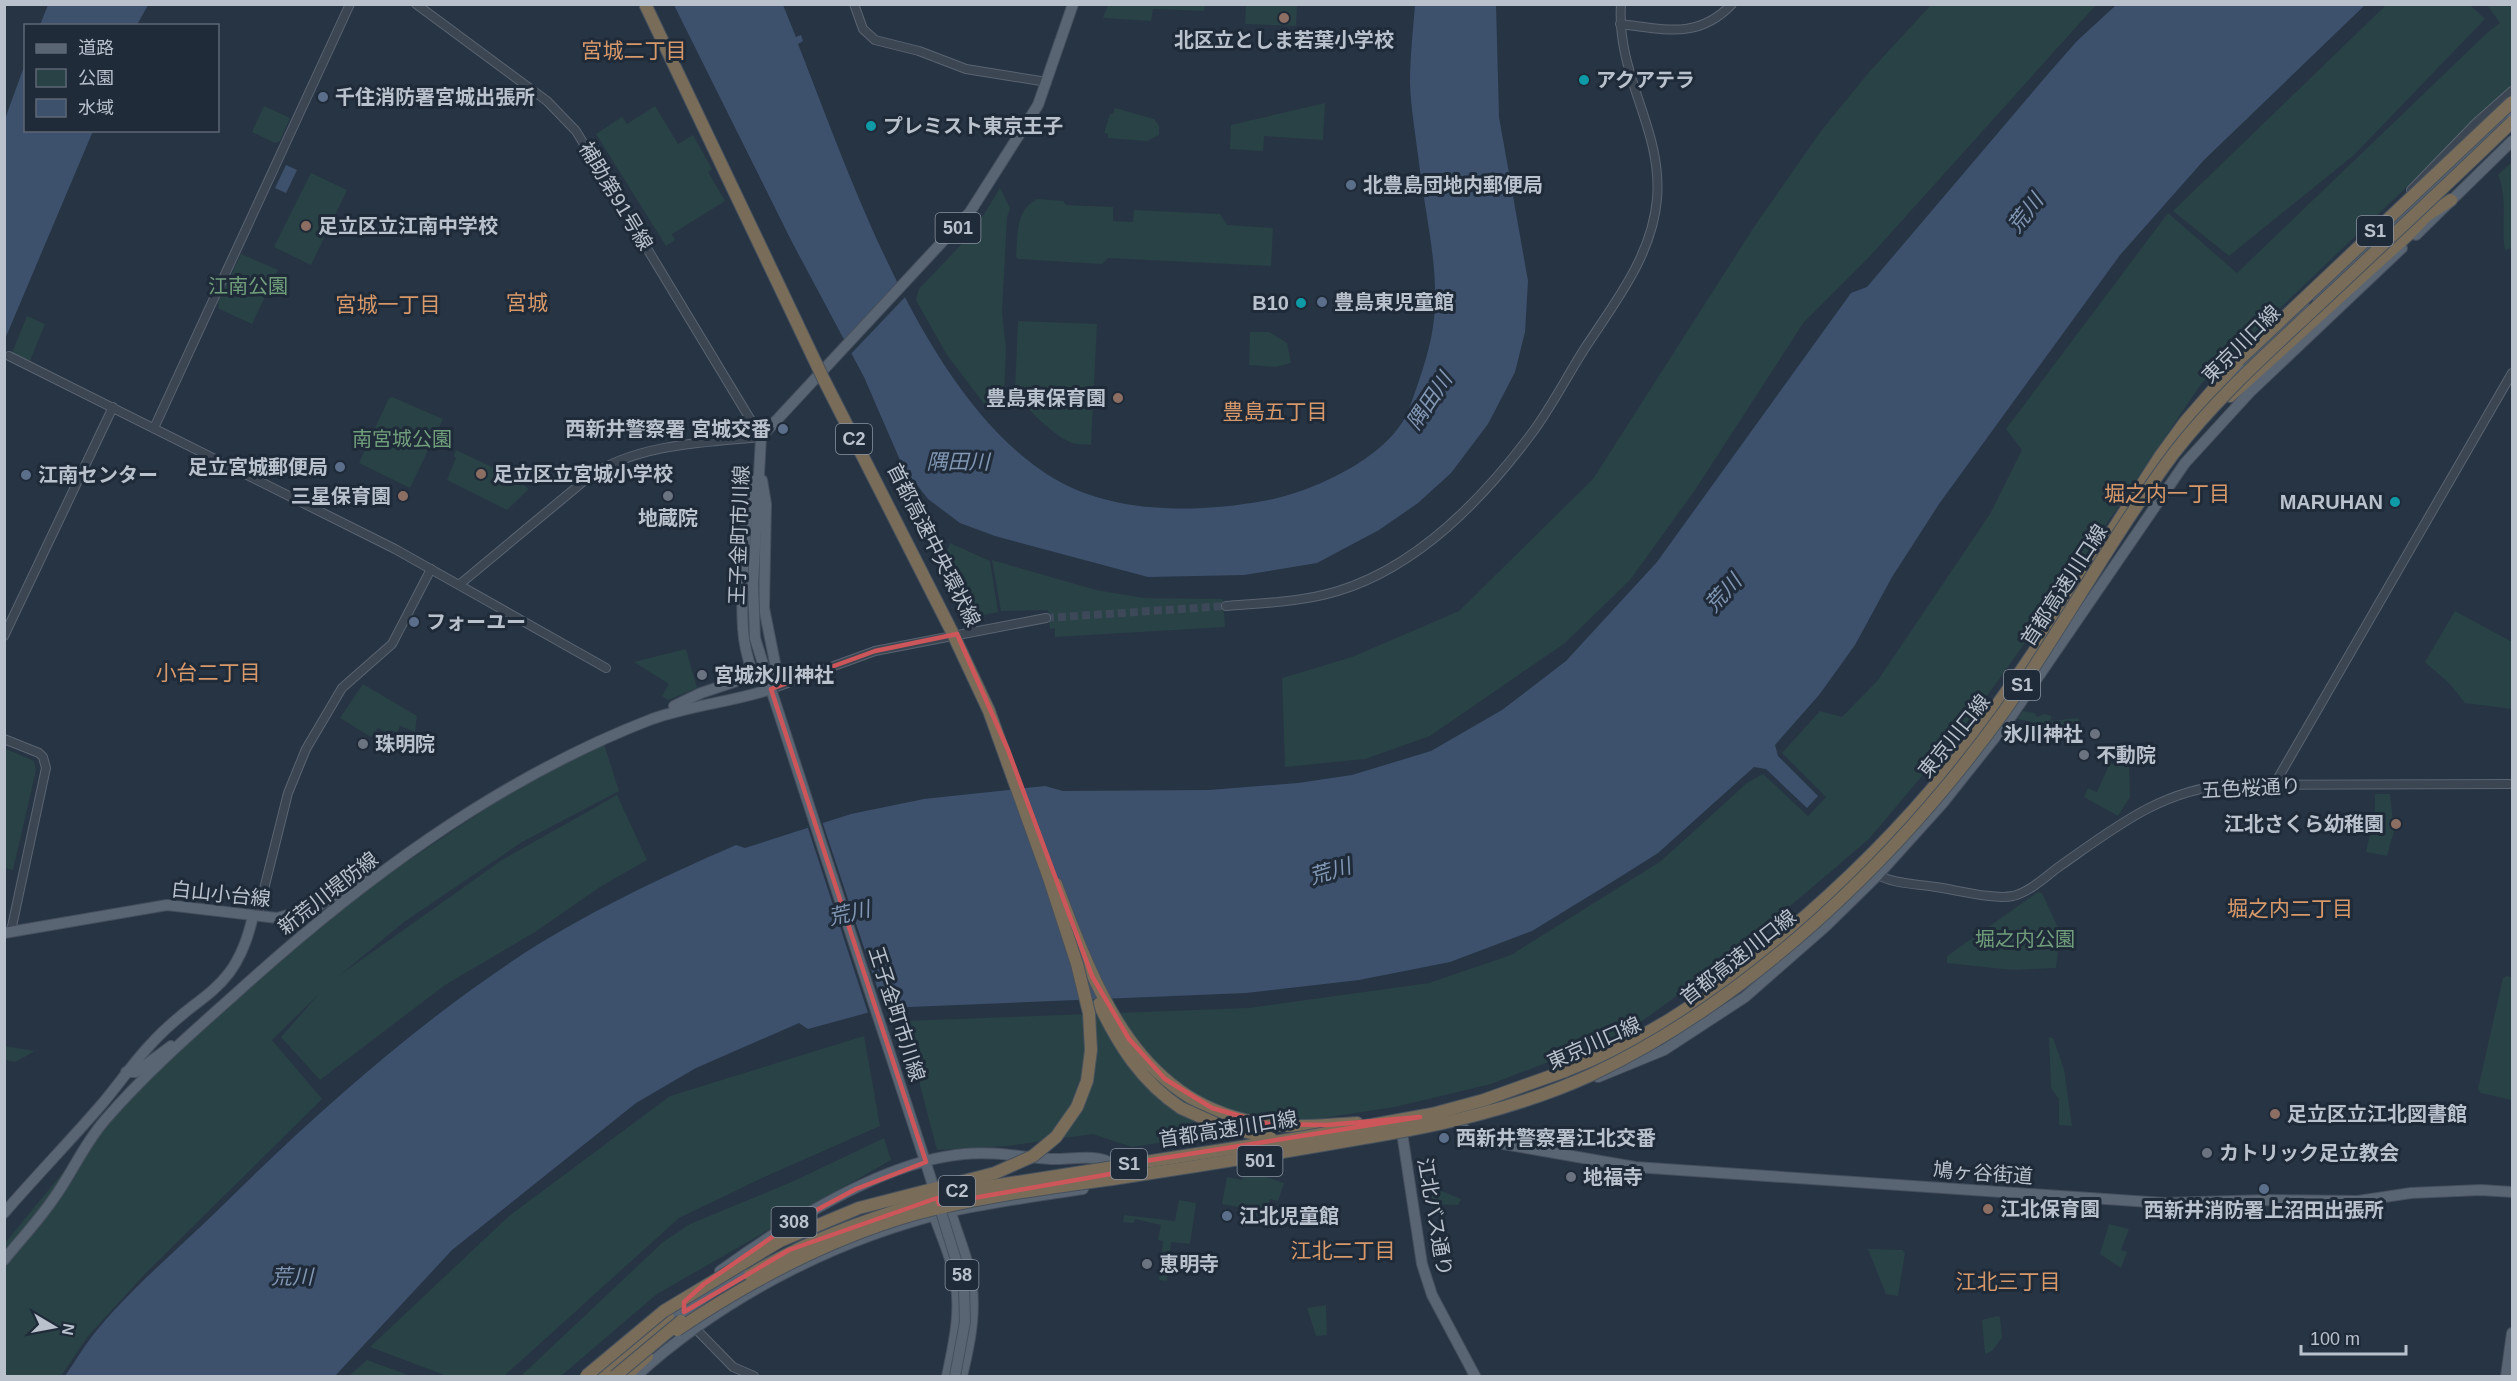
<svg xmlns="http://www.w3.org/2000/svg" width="2517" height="1381" viewBox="0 0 2517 1381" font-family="Helvetica,'Noto Sans JP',sans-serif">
<rect width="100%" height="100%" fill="#273444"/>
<g fill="#294245">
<path d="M1108 5V4L1205 5 1204 11 1153 9 1151 21 1103 18Z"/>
<path d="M1246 5H1297L1296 26 1245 24Z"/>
<path d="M1931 5H2096L1871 255 1804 322 1695 490 1630 580 1565 643 1430 736 1365 759 1285 767 1282 678 1352 657 1459 611 1593 479 1754 227 1821 131 1870 71Z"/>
<path d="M2386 5H2470L2485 19 2354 155 2229 256 2173 211Z"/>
<path d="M2487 5H2512V86L2201 384 2050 608 1974 714 1869 839 1733 955 1627 1032 1491 1084 1395 1107 1132 1147 1093 1134 1008 1146 937 1150 903 1021 1249 1008 1429 983 1511 955 1661 861 1747 783 1763 774 1808 816 1826 797 1782 753 1820 711 1842 717 1878 680 1990 514 2022 450 2006 429 2168 213 2237 273 2488 32 2500 23Z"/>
<path d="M1325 103 1323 140 1264 136 1263 151 1230 149 1231 125Z"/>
<path d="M264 106 290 118 280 141 275 143 252 132Z"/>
<path d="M655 106 678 144 693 135 712 169 708 172 725 201 672 234 675 240 666 246 596 134 622 117 627 124Z"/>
<path d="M1115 108 1154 119 1159 126V135L1147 141 1108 138V134L1104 133 1110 114H1113Z"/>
<path d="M2512 162V248L2505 250C2501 226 2508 197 2498 175Z"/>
<path d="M311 173 347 190 311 265 274 247Z"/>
<path d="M1000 188 1010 208 1007 217 1002 313 1006 348 1004 397 988 409 947 355 916 300 919 289 973 232Z"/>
<path d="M1037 199 1063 201 1066 205 1113 207V221L1133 222 1134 210 1220 214 1227 225 1273 228 1271 266 1108 258 1102 264 1018 259 1016 257C1018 235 1015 210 1037 199Z"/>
<path d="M241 254 278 270 252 324 219 309 218 301Z"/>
<path d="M27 316 45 324 30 361 12 353Z"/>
<path d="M1018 321 1097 324 1091 445C1086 444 1078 445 1072 443 1054 436 1022 406 1015 389Z"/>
<path d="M1250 332H1269L1287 343 1291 363 1276 367 1249 365Z"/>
<path d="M392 397 443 419 410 488 359 463 389 398Z"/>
<path d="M456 450 513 477 529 489 507 510 447 480 456 458 454 456Z"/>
<path d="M950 543 990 561 998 612 970 618 960 612 934 550 947 551Z"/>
<path d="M992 560 1096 590 1144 598 1223 599 1225 627 1055 637V628L1050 629 1048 610 1001 611Z"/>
<path d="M2455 611 2512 642V709L2465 703 2450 684 2425 662Z"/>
<path d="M686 649 697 688 668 700 662 696 669 684 634 662Z"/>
<path d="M363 684 417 716 415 732 400 726 397 733 391 730 389 734 378 728 371 737 340 718Z"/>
<path d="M2023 711 2034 713 2037 717 2044 714 2052 716 2050 721C2060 721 2068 718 2078 718L2080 721 2078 724 2070 722 2065 728 2017 719Z"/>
<path d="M604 744 619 791 522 842 404 922 340 975 502 860 617 795 647 860 600 887 535 932 445 985 320 1080 281 1037 319 994 272 1040 322 1099 145 1274 88 1336 61 1376H5V1243L79 1153 172 1056 284 956 376 882 526 782Z"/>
<path d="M4 748 34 761 36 770 13 870 5 868Z"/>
<path d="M2116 761 2129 765 2130 797 2118 816 2084 797 2088 788 2097 792 2110 763 2114 765Z"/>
<path d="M2375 794H2390L2394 831 2387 856 2366 852 2372 825H2375Z"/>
<path d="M2038 892 2042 893 2060 932 2056 968 2012 970 1947 963V956Z"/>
<path d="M2507 976 2512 977V1100L2481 1093 2478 1089 2503 978Z"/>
<path d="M864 1036 880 1126 762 1178 679 1218 504 1376H447L370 1347 509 1216 670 1096Z"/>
<path d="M2049 1037 2053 1038 2064 1069 2072 1126 2059 1125V1099L2051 1088Z"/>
<path d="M4 1046H5L35 1051 15 1062 5 1060Z"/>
<path d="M1567 1127 1576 1129 1581 1138 1556 1141V1147L1560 1151 1545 1146 1542 1135 1550 1130 1558 1131Z"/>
<path d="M884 1138 891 1160 657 1294 561 1376H521L663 1242 690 1224 794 1181Z"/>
<path d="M1246 1170 1284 1183 1278 1201 1270 1199 1266 1211 1260 1216 1248 1214 1249 1209 1222 1204 1227 1177 1242 1180Z"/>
<path d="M1434 1188 1461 1199 1458 1205 1429 1204Z"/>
<path d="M1179 1200 1196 1203 1190 1244 1171 1242 1167 1281 1159 1280 1163 1241 1158 1240 1161 1225 1135 1219 1134 1223 1123 1222 1124 1215 1175 1221Z"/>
<path d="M2109 1224 2129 1229 2121 1250 2127 1252 2121 1268 2100 1254Z"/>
<path d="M1868 1249 1902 1250 1905 1253 1898 1296 1886 1294Z"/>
<path d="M1326 1305 1327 1335 1316 1336 1307 1308Z"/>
<path d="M1997 1316 2000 1317 2002 1338 1992 1351 1985 1354 1982 1320Z"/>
<path d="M367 1360 411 1376H349Z"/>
</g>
<g fill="#3d516d">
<path d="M48 5V4L148 5 137 25H40Z"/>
<path d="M674 5H783L796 37 801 35 803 41 798 44C852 180 930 418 1068 486 1126 514 1202 512 1263 501 1311 493 1391 457 1409 409 1418 384 1429 354 1433 327 1441 274 1425 215 1419 163 1416 137 1411 110 1410 84 1410 57 1413 31 1415 5H1496L1499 117 1528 281 1525 332 1515 372 1488 424 1451 473 1418 503 1379 530 1317 563 1244 575 1148 577 995 536 960 523 928 499 903 467 864 377 792 242Z"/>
<path d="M2116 5H2365L2204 160 2120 255 1939 504 1892 577 1855 645 1819 695 1775 745 1778 756 1818 796 1807 808 1766 769 1754 767 1658 853 1612 882 1532 931 1450 962 1359 980 1246 993 885 1008 808 1029 799 1023 696 1068 636 1103 452 1250 335 1376H65C74 1363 83 1348 93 1335 129 1290 176 1251 218 1210 309 1120 404 1034 511 962 581 915 658 879 736 845L745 848 851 814 924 799 1045 786 1063 791 1209 790 1298 783 1352 775 1431 751 1502 710 1566 661 1657 562 1851 293 1867 287 2048 74 2077 41Z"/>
<path d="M25 64 26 130 93 131 5 339V119Z"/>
<path d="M286 165 297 170 286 193 275 188Z"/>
</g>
<g fill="#273444">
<path d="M901 278 908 294 849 356 842 343Z"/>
<path d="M822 821 885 1011 869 1016 807 825Z"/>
</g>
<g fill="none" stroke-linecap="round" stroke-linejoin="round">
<path stroke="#3d4959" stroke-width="8" stroke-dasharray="8 4" stroke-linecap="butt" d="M1046 618 1226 606"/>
<defs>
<g id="minor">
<path d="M416 4 547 101 576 131 761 437C706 442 637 444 590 476L460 584"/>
<path d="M854 4 863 29 875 40 919 51 966 69 1047 82"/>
<path d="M1620 24C1664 29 1698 40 1732 4"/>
<path d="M2411 190 2476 123 2512 91"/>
<path d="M9 356 395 549 606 668"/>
<path d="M154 428 350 4"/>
<path d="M1226 606C1263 603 1302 602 1338 591 1419 566 1483 499 1532 433 1552 406 1567 376 1585 348 1615 302 1652 256 1657 199 1663 129 1616 76 1621 4"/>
<path d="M4 636 113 407"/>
<path d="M771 689 875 651 1046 618"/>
<path d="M4 739 39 753 43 757 46 768 11 931"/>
<path d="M2274 785 2512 373"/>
<path d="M1875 873C1890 884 1918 884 1936 887 1957 890 1994 900 2013 896 2030 892 2046 876 2060 866 2113 829 2162 789 2229 785L2512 784"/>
<path d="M253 916 259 909 288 793 306 749 342 688 392 644 431 569"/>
<path d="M692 1325 733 1367 754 1376"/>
</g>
<g id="major">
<path d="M2416 235 2512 141"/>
<path d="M2316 296 2512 111"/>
<path d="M2217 393 2304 306"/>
<path d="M753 585 761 437 970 212 1038 105 1073 4"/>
<path d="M753 675C748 660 744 645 743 629 741 596 743 508 756 480"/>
<path d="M769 683 930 1176"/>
<path d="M674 706 701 693 776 668 764 608 766 504 762 480"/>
<path d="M4 933 167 905 277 918 316 907 371 874"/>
<path d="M126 1072H136L171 1046"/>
<path d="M1598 1077 1664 1050 1745 997 1826 926 1878 875 1942 804 2008 721 2185 463 2250 392 2402 248"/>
<path d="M1455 1113 1465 1131 1486 1141 1635 1167 2164 1203 2268 1200 2358 1201 2411 1193 2481 1190 2512 1192"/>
<path d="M1401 1126 1422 1264 1432 1295 1475 1376"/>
<path d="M949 1207C955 1227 963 1246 968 1265 978 1304 971 1339 962 1376"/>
<path d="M932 1209C938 1228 947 1247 952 1266 963 1304 955 1339 947 1376"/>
<path d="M4 1213C36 1176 70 1141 102 1104 119 1084 133 1063 151 1044 198 991 235 996 253 916"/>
<path d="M4 1260C21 1239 39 1220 54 1198 72 1173 84 1144 105 1120 143 1076 188 1036 232 997 356 884 494 780 652 719 691 705 732 702 771 689"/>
<path d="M720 1271C784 1225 884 1161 964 1154 992 1151 1021 1157 1050 1159 1068 1160 1098 1153 1112 1164L1116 1174"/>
<path d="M666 1324 714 1291 757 1266"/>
<path d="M636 1376C723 1297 834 1240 948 1212 992 1202 1038 1196 1083 1189"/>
<path d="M2506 1376 2512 1333"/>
</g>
<g id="highway">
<path d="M2230 396 2408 235 2426 216 2451 200"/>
<path d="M1056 884C1096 990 1137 1106 1266 1124 1296 1128 1327 1125 1357 1123"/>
<path d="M1099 1004C1119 1046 1142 1082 1181 1108"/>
<path d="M1565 1071C1645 1040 1699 1004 1765 950 1833 895 1896 834 1951 766 2029 668 2093 559 2161 455L2185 422 2239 360"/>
<path d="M600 1376 636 1342 668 1317"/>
<path d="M625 1376 647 1356"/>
</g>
</defs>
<use href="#minor" stroke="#5a6471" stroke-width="10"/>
<use href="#major" stroke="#454f5d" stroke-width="12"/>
<use href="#highway" stroke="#46515e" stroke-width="14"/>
<use href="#minor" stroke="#3c4653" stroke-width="8"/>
<use href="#major" stroke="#5a6573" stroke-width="10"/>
<use href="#highway" stroke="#796d59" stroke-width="12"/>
<defs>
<g id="major-bridge">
<path d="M753 585 755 638 768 680"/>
<path d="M930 1176 964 1286 965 1322 955 1376"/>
</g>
<g id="highway-bridge">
<path d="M2239 360 2512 102"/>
<path d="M1181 1108 1219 1125 1271 1138"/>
<path d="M960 1191 1305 1137 1432 1114 1484 1100 1565 1071"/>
<path d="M750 1275C818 1233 892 1212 967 1188"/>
<path d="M677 1330C751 1280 828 1239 915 1214 981 1196 1050 1188 1119 1178 1199 1166 1278 1153 1358 1139 1438 1126 1516 1109 1591 1075 1752 999 1899 857 2003 713 2063 628 2112 536 2174 453 2214 401 2263 357 2311 312 2378 249 2446 186 2512 122"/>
<path d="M586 1376 664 1311 780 1241 859 1208 995 1173 1033 1156 1056 1137 1077 1107 1087 1081 1091 1050 1089 1013 1077 964 1049 878 989 711 952 632 824 380 645 4"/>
<path d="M615 1376 681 1321"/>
</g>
</defs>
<use href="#major-bridge" stroke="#454f5d" stroke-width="12" stroke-linecap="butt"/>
<use href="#highway-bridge" stroke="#46515e" stroke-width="14" stroke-linecap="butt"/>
<use href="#major-bridge" stroke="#5a6573" stroke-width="10"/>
<use href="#highway-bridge" stroke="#796d59" stroke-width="12"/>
</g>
<path fill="none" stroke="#cd565a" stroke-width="4.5" stroke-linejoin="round" d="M957 634 1008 750 1092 976 1129 1039 1165 1079 1212 1108 1268 1124 1327 1125 1420 1117 1114 1166 1116 1173 939 1204 937 1198 789 1250 684 1312V1302L704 1284 794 1222 856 1189 926 1162 771 689 875 651Z"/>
<g fill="#8d6e63" stroke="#202b39" stroke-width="2">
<circle cx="1284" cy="18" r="6"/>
<circle cx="306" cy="226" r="6"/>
<circle cx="1118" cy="398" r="6"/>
<circle cx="481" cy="474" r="6"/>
<circle cx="403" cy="496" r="6"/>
<circle cx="2396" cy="824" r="6"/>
<circle cx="2275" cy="1114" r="6"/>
<circle cx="1988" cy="1209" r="6"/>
</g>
<g fill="#0f9aa8" stroke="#202b39" stroke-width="2">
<circle cx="1584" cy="80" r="6"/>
<circle cx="871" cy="126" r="6"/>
<circle cx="1301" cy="303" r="6"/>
<circle cx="2395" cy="502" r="6"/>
</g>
<g fill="#5c6f8a" stroke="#202b39" stroke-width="2">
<circle cx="323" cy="97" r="6"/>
<circle cx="1351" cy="185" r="6"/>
<circle cx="1322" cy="302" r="6"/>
<circle cx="783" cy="429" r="6"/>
<circle cx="340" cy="467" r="6"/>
<circle cx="26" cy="475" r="6"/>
<circle cx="414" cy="622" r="6"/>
<circle cx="1444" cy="1138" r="6"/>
<circle cx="2264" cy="1189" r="6"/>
<circle cx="1227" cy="1216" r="6"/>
</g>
<g fill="#6b7280" stroke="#202b39" stroke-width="2">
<circle cx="668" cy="496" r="6"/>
<circle cx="702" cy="675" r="6"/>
<circle cx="2095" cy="734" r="6"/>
<circle cx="363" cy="744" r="6"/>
<circle cx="2084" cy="755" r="6"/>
<circle cx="2207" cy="1153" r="6"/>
<circle cx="1571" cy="1177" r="6"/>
<circle cx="1147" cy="1264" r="6"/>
</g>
<g text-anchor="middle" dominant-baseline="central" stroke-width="6" stroke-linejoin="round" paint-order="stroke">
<g fill="#202b39" stroke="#8b94a1" stroke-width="1.5">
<rect x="935.5" y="213" width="45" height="30" rx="4.5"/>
<rect x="2357" y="216" width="36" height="30" rx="4.5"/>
<rect x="836" y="424" width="36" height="30" rx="4.5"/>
<rect x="2004" y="670" width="36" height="30" rx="4.5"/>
<rect x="1237.5" y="1146" width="45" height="30" rx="4.5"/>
<rect x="1111" y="1149" width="36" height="30" rx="4.5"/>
<rect x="939" y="1176" width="36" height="30" rx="4.5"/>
<rect x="771.5" y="1207" width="45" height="30" rx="4.5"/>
<rect x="945.5" y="1260" width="33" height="30" rx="4.5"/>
</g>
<g font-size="18" font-weight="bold" fill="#b9c1cd">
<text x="958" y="228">501</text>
<text x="2375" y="231">S1</text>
<text x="854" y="439">C2</text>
<text x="2022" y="685">S1</text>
<text x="1260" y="1161">501</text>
<text x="1129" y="1164">S1</text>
<text x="957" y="1191">C2</text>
<text x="794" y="1222">308</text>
<text x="962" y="1275">58</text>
</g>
<g font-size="20" font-weight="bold" fill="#b9c1cd" stroke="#202b39" text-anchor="start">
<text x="1284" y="40" text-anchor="middle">北区立としま若葉小学校</text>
<text x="1596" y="80">アクアテラ</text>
<text x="335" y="97">千住消防署宮城出張所</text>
<text x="883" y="126">プレミスト東京王子</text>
<text x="1363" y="185">北豊島団地内郵便局</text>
<text x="318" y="226">足立区立江南中学校</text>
<text x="1334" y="302">豊島東児童館</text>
<text x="1289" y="303" text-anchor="end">B10</text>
<text x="1106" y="398" text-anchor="end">豊島東保育園</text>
<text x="771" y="429" text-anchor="end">西新井警察署 宮城交番</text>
<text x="328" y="467" text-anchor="end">足立宮城郵便局</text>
<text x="493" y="474">足立区立宮城小学校</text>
<text x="38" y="475">江南センター</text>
<text x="391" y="496" text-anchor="end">三星保育園</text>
<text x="2383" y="502" text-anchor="end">MARUHAN</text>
<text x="668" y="518" text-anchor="middle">地蔵院</text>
<text x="426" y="622">フォーユー</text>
<text x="714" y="675">宮城氷川神社</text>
<text x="2083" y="734" text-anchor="end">氷川神社</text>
<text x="375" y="744">珠明院</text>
<text x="2096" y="755">不動院</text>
<text x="2384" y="824" text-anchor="end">江北さくら幼稚園</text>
<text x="2287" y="1114">足立区立江北図書館</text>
<text x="1456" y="1138">西新井警察署江北交番</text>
<text x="2219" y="1153">カトリック足立教会</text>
<text x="1583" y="1177">地福寺</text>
<text x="2000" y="1209">江北保育園</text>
<text x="2264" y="1210" text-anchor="middle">西新井消防署上沼田出張所</text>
<text x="1239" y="1216">江北児童館</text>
<text x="1159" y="1264">恵明寺</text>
</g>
<g font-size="20" fill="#b9c1cd" stroke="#202b39">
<text transform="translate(616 196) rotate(59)">補助第91号線</text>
<text transform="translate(2241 344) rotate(-45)">東京川口線</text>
<text transform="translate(739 535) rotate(-88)">王子金町市川線</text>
<text transform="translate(934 545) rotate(63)">首都高速中央環状線</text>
<text transform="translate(2064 585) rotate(-57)">首都高速川口線</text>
<text transform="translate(1954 736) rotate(-51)">東京川口線</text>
<text transform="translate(2251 788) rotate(-3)">五色桜通り</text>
<text transform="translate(328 893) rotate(-38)">新荒川堤防線</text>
<text transform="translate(221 894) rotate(6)">白山小台線</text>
<text transform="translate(1738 957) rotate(-38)">首都高速川口線</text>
<text transform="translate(897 1014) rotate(72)">王子金町市川線</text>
<text transform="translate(1594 1043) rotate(-24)">東京川口線</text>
<text transform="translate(1228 1129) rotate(-9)">首都高速川口線</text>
<text transform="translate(1983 1173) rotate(4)">鳩ヶ谷街道</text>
<text transform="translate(1435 1217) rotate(80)">江北バス通り</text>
</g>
<g font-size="20" fill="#709e7b" stroke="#202b39">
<text x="248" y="286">江南公園</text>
<text x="402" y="439">南宮城公園</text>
<text x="2025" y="939">堀之内公園</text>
</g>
<g font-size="21" fill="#d7996a" stroke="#202b39">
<text x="634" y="50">宮城二丁目</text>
<text x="527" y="302">宮城</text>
<text x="388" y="304">宮城一丁目</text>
<text x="1275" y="411">豊島五丁目</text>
<text x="2167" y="493">堀之内一丁目</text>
<text x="208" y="672">小台二丁目</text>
<text x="2290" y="908">堀之内二丁目</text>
<text x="1343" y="1250">江北二丁目</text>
<text x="2008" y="1281">江北三丁目</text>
</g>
<g font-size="21" font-style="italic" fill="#8197b4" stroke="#202b39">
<text transform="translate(2025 213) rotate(-52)">荒川</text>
<text transform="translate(1429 401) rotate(-56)">隅田川</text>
<text x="958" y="461">隅田川</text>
<text transform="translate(1723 593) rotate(-48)">荒川</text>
<text transform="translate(1330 871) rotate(-17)">荒川</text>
<text transform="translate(849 913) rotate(-13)">荒川</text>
<text x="292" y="1276">荒川</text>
</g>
</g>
<rect width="2517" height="1381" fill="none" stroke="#b9c1cd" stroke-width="12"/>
<rect x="24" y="24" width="195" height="108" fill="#202b39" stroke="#5d6774" stroke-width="1.5"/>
<rect x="36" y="44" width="30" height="9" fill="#5a6573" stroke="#5d6774" stroke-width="1.5"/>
<text x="78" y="54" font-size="18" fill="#b9c1cd">道路</text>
<rect x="36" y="69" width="30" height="18" fill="#294245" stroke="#5d6774" stroke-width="1.5"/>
<text x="78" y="84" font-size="18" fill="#b9c1cd">公園</text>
<rect x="36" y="99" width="30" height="18" fill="#3d516d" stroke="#5d6774" stroke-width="1.5"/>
<text x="78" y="114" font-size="18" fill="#b9c1cd">水域</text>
<g transform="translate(54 1327) rotate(100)" stroke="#202b39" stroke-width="4.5" paint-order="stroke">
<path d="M0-4.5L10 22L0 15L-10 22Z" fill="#b9c1cd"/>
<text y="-9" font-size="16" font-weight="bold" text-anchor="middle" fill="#b9c1cd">N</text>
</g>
<path d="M2301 1345v9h105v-9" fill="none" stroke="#b9c1cd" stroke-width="3"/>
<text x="2310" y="1345" font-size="18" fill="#b9c1cd" stroke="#202b39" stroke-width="4.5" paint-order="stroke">100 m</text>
</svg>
